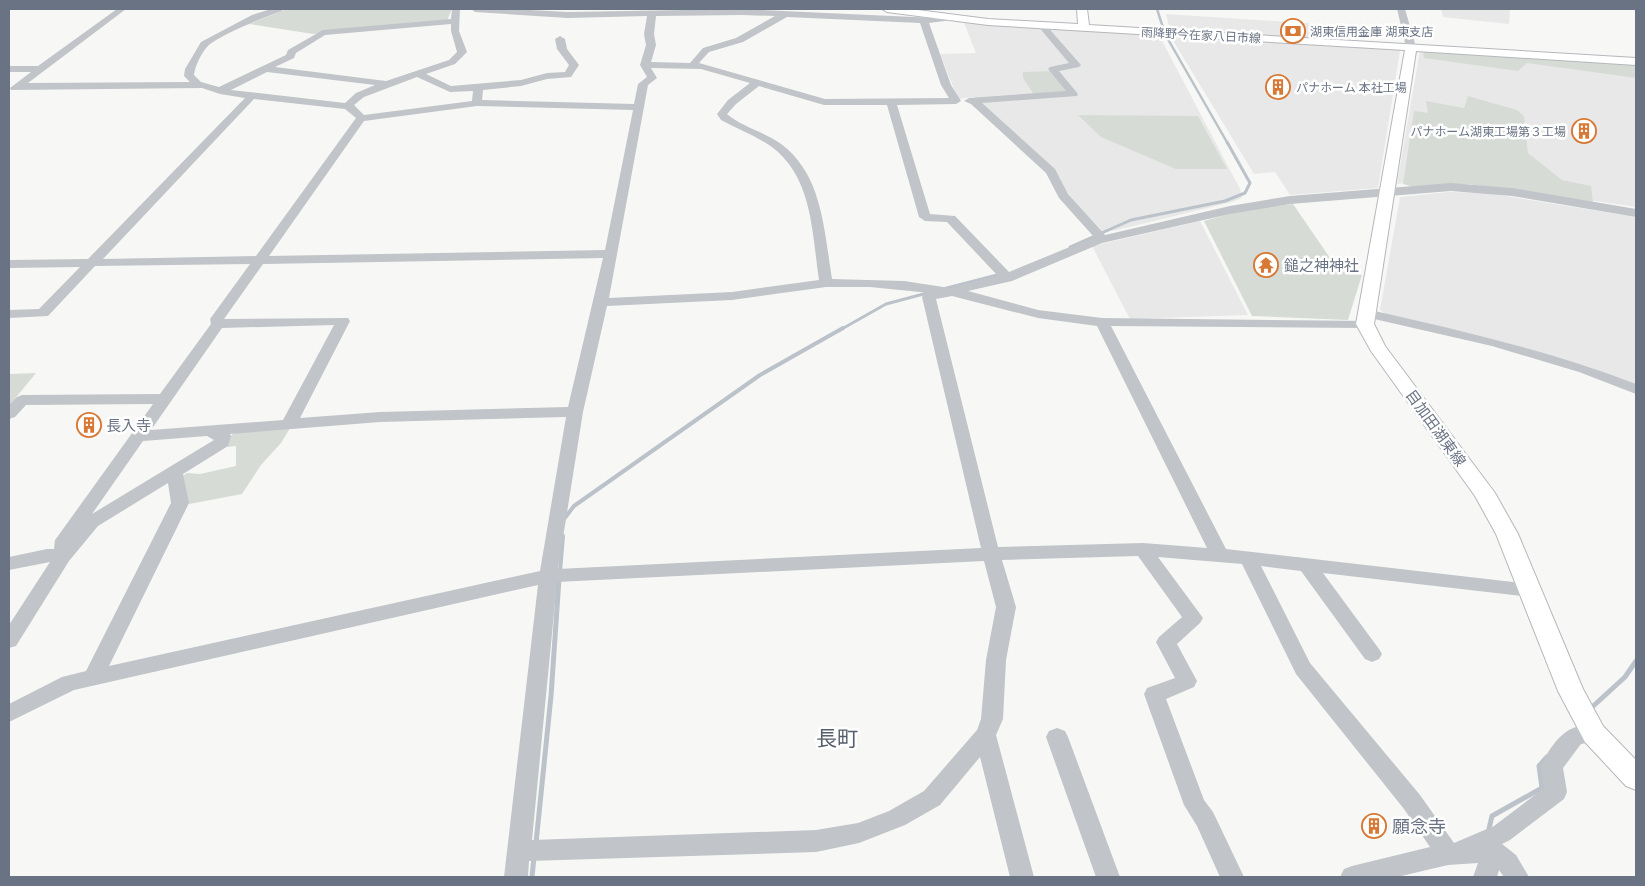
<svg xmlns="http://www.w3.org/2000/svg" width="1645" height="886" viewBox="0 0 1645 886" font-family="Poppins,'Noto Sans JP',sans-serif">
<rect width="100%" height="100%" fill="#f7f8f5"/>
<g fill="#e8e8e8">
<path d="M1441 9H1510L1509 24 1443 17Z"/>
<path d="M1166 14 1318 24 1325 40 1170 30Z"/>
<path d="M964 23 1153 34 1160 37 1240 189 1242 198 1232 202 1117 230 1099 232 1059 182 1061 179 974 97 958 99 940 54 976 53Z"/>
<path d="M1169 34 1393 48 1400 51 1378 188 1290 195 1275 172 1254 174Z"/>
<path d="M1420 50 1636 63V207L1444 179 1397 184Z"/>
<path d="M1448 192 1487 193 1636 217V385L1586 366 1485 337 1386 314 1380 310 1400 197Z"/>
<path d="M1200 221 1248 315 1130 319 1092 246Z"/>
</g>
<g fill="#d6dcd5">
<path d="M287 9H452L447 21 313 34 249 24Z"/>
<path d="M1423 51 1636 64V78L1527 63 1518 71 1424 58Z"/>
<path d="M1054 71 1071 94 1035 96 1023 78V72Z"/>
<path d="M1468 96 1517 110 1524 116 1528 153 1562 180 1591 186 1593 202 1468 184 1414 187 1403 184 1414 111 1428 113 1426 101 1464 108Z"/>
<path d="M1078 115 1198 116 1227 169H1176L1101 137Z"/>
<path d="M1293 204 1339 271 1362 275 1348 320 1252 316 1204 221 1247 209Z"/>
<path d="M36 373 9 406V374Z"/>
<path d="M292 425 281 443 261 465 242 494 184 505 180 478 187 473 200 474 236 466V446L227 447 228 438 239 429Z"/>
</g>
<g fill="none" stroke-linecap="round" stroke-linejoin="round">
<path stroke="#bbc2c9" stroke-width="2.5" d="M1157 9 1165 34 1228 144"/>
<g stroke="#bbc2c9" stroke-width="3">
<path d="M1070 247 1131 220 1225 201 1245 193 1250 183 1227 142"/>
<path d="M943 289 1001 274"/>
<path d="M840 330 886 304 931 292"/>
</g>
<g stroke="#bbc2c9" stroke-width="4">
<path d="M564 519 574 506 760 375 843 328"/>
<path d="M560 572 563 536"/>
</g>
<g stroke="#bbc2c9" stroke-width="5">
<path d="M1590 709 1625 677 1636 661"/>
<path d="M1488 833 1492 816 1542 788 1539 766 1547 757"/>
<path d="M536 843 551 696 559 579"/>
<path d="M532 877 534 857"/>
</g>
<defs>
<path id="major" d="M882 9H910L988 19 1078 24 1077 9H1087L1089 25 1636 58V65L1416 51 1374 324 1385 346 1495 493 1518 534 1583 689 1603 726 1636 760V790L1626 786 1585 742 1558 691 1496 534 1475 496 1371 351 1356 324 1405 50 988 25 887 12Z"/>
</defs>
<use href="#major" stroke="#b5b7bc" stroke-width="2"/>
<g fill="#c1c4c8" fill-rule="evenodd">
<path d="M117 9H126L28 83 190 82 184 76 185 69 201 42 252 15 271 9H283L282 11C267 16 216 36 207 47 201 54 195 66 194 75L201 82 219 87 286 55 288 50 323 30 451 19 452 9H460L459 31 467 52 455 64 426 74 451 86 521 80 547 73 565 72 569 65 557 49 555 39 560 36 565 39 567 49 579 65 571 77 547 79 521 86 483 90 482 100 634 104 638 84 647 77 640 65 646 45 644 34 647 16 568 18 475 12 471 9H511L568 12 742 9 935 18 952 16V20L929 23 951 85 961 101 956 104 897 105 930 214 955 216 1009 272 1094 237 1059 198 1046 173 971 104 964 101 969 98 1066 91 1048 69 1050 67 1069 63 1037 25 1041 22 1044 23 1081 65 1079 67 1059 71 1078 94 1077 96 982 103 1055 169 1068 194 1105 235 1230 206 1290 196 1451 183 1512 188 1636 209V217L1512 196 1451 191 1290 204 1230 214 1102 243 1012 281 968 291 1038 310 1102 318 1370 321 1372 324 1370 327 1365 328 1111 326 1226 549 1538 585 1540 590 1538 595 1531 597 1323 573 1379 649 1382 654 1379 659 1372 662 1365 659 1301 571 1261 566 1310 663 1420 795 1454 843 1494 826 1544 788 1541 766C1553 740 1571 717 1602 728L1605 734 1602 740 1581 744 1563 768 1567 792 1564 799 1510 840 1502 844 1516 855 1529 877H1504L1499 870 1497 877H1473L1478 863 1448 865 1397 877H1340L1344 869 1352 866 1430 847 1404 809 1296 674 1242 564 1158 557 1203 618 1200 623 1177 644 1197 681 1194 687 1166 699 1204 800 1213 812 1244 877H1220L1197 826 1184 805 1144 694 1147 688 1175 678 1156 642 1159 637 1182 617 1138 556 1002 560 1016 607 1006 660 1003 719 996 735 1034 877H1010L980 757 940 805 905 825 859 843 816 852 529 861 528 877H504L538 585 74 690 9 722V704L62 677 86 671 171 503 168 483 98 526 69 561 16 646 9 648V625L50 562 9 570V557L47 549H54L55 540 58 536 153 404 26 405 15 417 9 419V405L17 397 22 395 160 394 211 324 210 319 250 264 95 266 48 316 9 318V310L39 309 80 267 9 268V260L88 259 245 98 220 94 202 88 11 90 10 88 31 72H9V66H38ZM742 15 775 16 736 38 703 48 690 63 651 62 656 45 654 34 656 16ZM787 17 920 23 941 85 949 98 825 99 699 63 709 52 743 42ZM451 24V31L457 52 449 60 386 81 275 67 294 58 296 53 325 35ZM651 68 701 69 750 83 728 100 717 114 721 120C738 129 756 136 772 147 813 178 812 234 819 280L732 292 609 298 648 85 657 78ZM267 72 375 85 356 93 345 103 231 90ZM417 77 450 92 473 91 472 101 364 115 354 105 364 97ZM759 86 824 105H887L919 217 925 221 947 222 998 276 950 288 904 281 832 279C824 231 823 175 781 144 765 132 742 127 727 114L736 104ZM254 99 345 109 356 118 256 256 103 259ZM477 106 633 110 605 250 269 256 364 121ZM603 258 568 407 380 412 300 418 350 321 348 318 224 319 263 264ZM826 287H870L930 293 924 294 922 297 981 548 558 569 583 412 607 306 732 300ZM952 296 1038 318 1097 326 1207 548 1143 543 998 547 936 299ZM334 325 283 420 151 430 222 328ZM566 417 540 571 109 666 189 503 183 474 228 446 231 436 230 434 380 422ZM207 436 214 440 92 514 143 441ZM984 561 996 607 986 660 981 719 977 730 924 791 889 811 858 823 816 830 532 840 557 582Z"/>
<path d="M1397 9H1405L1416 47 1414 49H1408L1406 47Z"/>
<path d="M1366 309C1458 330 1548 350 1636 384V394L1579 372 1492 346 1361 316 1359 313 1361 310Z"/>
<path d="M1057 728 1065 731 1068 737 1120 877H1096L1046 737 1049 731Z"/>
</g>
<use href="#major" fill="#fff" fill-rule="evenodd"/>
</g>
<defs>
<symbol id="bank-ring" viewBox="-11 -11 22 22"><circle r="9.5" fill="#fff" stroke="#d87835" stroke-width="1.5"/><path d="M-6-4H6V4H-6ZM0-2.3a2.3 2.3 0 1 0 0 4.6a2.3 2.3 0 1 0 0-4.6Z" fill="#d87835"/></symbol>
<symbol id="building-ring" viewBox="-11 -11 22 22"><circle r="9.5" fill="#fff" stroke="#d87835" stroke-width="1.5"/><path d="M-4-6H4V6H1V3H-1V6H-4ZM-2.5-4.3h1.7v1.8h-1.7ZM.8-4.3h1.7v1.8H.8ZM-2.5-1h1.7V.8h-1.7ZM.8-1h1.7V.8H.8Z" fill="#d87835"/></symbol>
<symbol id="temple-ring" viewBox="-11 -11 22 22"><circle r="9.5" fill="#fff" stroke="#d87835" stroke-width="1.5"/><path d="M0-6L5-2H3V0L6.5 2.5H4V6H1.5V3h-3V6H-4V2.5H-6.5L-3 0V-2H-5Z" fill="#d87835"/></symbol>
</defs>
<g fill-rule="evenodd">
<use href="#bank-ring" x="1279" y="17" width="28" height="28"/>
<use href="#building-ring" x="1264" y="73" width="28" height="28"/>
<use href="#building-ring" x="1570" y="117" width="28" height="28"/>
<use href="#temple-ring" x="1252" y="251" width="28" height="28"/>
<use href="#building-ring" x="75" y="411" width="28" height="28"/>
<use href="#building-ring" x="1360" y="812" width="28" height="28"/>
</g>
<g text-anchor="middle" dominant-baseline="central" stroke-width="5" stroke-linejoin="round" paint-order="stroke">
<g font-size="12" fill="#697384" stroke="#fff" text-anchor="start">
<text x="1310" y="31">湖東信用金庫 湖東支店</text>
<text x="1296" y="87">パナホーム 本社工場</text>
<text x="1566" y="131" text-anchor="end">パナホーム湖東工場第３工場</text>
</g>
<g font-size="12" fill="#697384" stroke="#fff">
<text transform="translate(1201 35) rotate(3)">雨降野今在家八日市線</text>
</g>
<g font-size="15" fill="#697384" stroke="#fff" text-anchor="start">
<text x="1284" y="265">鎚之神神社</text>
<text x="106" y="425">長入寺</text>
</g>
<g font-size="15" fill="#697384" stroke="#fff">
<text transform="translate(1436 428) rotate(54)">目加田湖東線</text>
</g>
<g font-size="18" fill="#697384" stroke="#fff" text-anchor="start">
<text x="1392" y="826">願念寺</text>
</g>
<g font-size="21" fill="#565e6a" stroke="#fff">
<text x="837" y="738">長町</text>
</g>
</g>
<rect width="1645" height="886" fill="none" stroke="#697384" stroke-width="20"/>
</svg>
